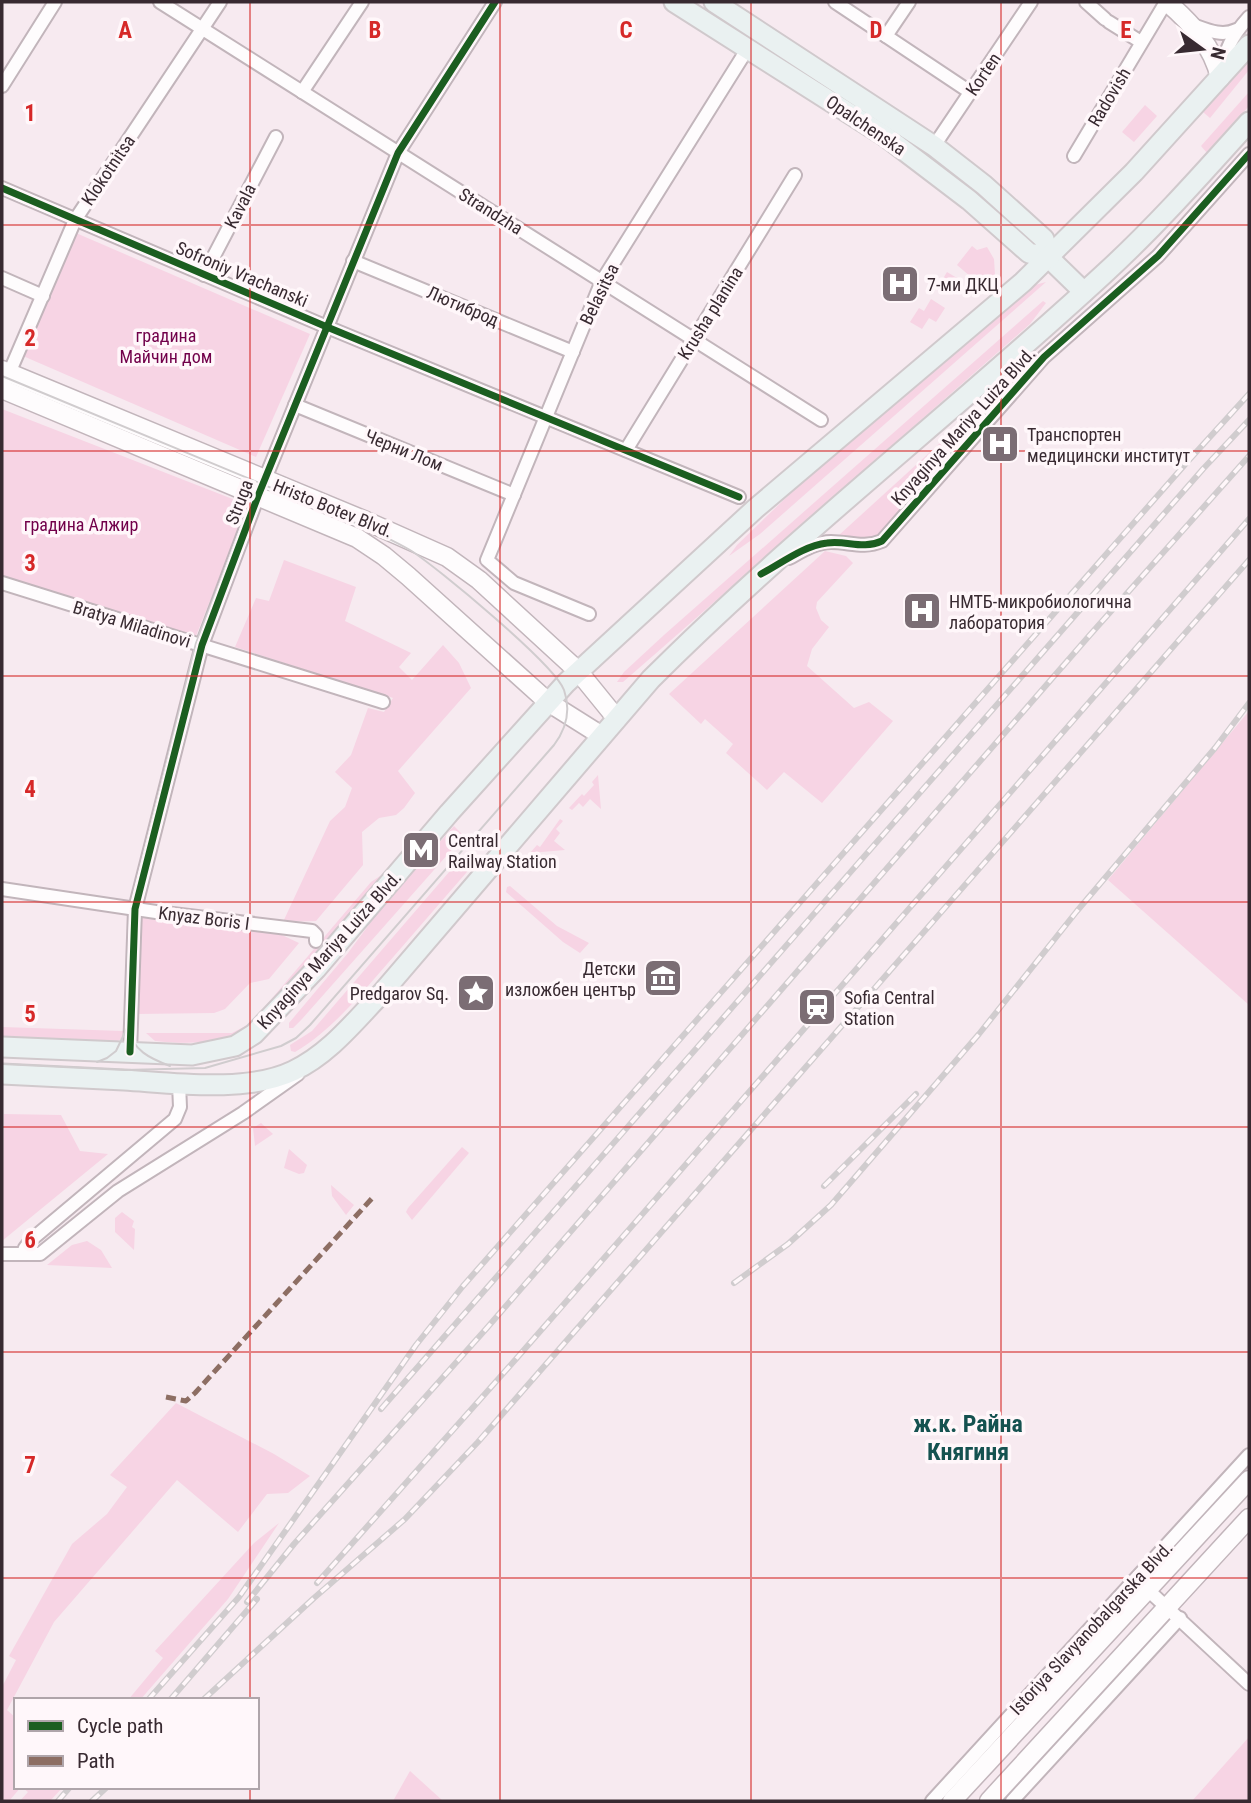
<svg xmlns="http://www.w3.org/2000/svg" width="1251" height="1803" viewBox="0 0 1251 1803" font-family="'Roboto Condensed',sans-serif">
<rect width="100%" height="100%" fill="#f7eaf0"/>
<g fill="#f7d4e4">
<path d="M1249 60V70L1210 118 1203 112Z"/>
<path d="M1249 92V106L1207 153 1201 146Z"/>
<path d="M1145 105 1157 116 1134 142 1122 132Z"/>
<path d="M76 233 310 334 256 457 23 356Z"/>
<path d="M972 246 977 250 987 247 994 259 995 275 984 288 957 265Z"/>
<path d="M947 272 962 281 954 295 939 285Z"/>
<path d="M1046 282 760 534 729 556 737 545 795 489 1031 286Z"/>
<path d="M931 299 945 308 936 322 929 318 922 329 910 322 919 308 924 311Z"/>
<path d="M1043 301 1046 303 1030 324 662 648 623 682H617L624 672 664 635Z"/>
<path d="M995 393 998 396 882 535 872 540 838 536Z"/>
<path d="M2 409 248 505 194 641 2 581Z"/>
<path d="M825 551 846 556 853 563 817 602 816 608 821 620 829 627 812 649 807 666 854 708 869 702 893 721 822 803 784 772 767 790 726 753 733 744 705 719 701 724 669 694Z"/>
<path d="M284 560 356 587 345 621 411 653 399 667 412 680 443 645 459 663 471 688 398 771 415 793 404 808 396 815 379 818 362 832 363 865 316 921 283 922 330 821 345 807 352 788 335 772 351 755 368 708 384 712 393 698 235 647 256 598 269 601Z"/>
<path d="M1249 711V1005L1108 880Z"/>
<path d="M598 775 601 809 590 799 583 807 579 803 572 810 569 808 582 794 584 796 594 785 592 782Z"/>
<path d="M560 819 563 821 556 829 560 833 554 841 565 850 530 853 537 845 540 847Z"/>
<path d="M454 826 464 836 302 1019 293 1028H289V1023L348 953 382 907Z"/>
<path d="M462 857 473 865C442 900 412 936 381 971 356 1000 329 1032 295 1052L291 1051 290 1045 312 1031Z"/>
<path d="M386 872 334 940 248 1029C219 1045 186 1044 155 1041L146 1033H232L251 1023 371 882Z"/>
<path d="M510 886 557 926 589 943 580 953 563 942 506 892 507 887Z"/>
<path d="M140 915 282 935 299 943 269 979 250 983 225 1009 214 1013 136 1014Z"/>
<path d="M2 1027 123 1031 122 1039 117 1041 2 1036Z"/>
<path d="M4 1114 61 1115 80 1151 108 1154 2 1241Z"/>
<path d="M261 1123 273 1134 255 1146 253 1128Z"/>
<path d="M462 1147 469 1153 412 1220 406 1212 408 1208Z"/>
<path d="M289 1149 307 1165 304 1173 299 1174 284 1168Z"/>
<path d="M331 1185 354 1205 346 1215 332 1196Z"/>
<path d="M122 1212 134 1221 132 1227 135 1229 134 1250 115 1232V1218Z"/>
<path d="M87 1241 101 1250 112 1268 47 1265 72 1245Z"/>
<path d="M176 1403 274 1454 310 1476 288 1493 267 1494 238 1532 177 1480 54 1622 7 1710 16 1718V1787H21L9 1801H2V1687L16 1660 9 1656 72 1544 107 1514 127 1487 110 1475Z"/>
<path d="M279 1523 228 1599 140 1700H128L163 1658 155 1651 254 1543Z"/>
<path d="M1249 1737V1801H1192Z"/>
<path d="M410 1771 443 1801H393Z"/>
<path d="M22 1787H63L50 1801H20L28 1792Z"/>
</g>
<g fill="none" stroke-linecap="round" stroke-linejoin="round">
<defs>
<g id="street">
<path d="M160 2 821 420"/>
<path d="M835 2 970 92"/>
<path d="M1086 2 1105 19"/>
<path d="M1109 22 1141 42"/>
<path d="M1193 25C1207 30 1222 37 1236 30"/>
<path d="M886 36 909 2"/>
<path d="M1220 75C1226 48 1231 37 1249 17"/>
<path d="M2 86 55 2"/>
<path d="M302 92 362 2"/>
<path d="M934 146 1031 2"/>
<path d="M1074 156 1166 2"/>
<path d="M2 188 327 327 739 497"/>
<path d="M353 261 573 352"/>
<path d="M204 275 276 137"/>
<path d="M2 278 43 296"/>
<path d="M7 378 75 220 220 2"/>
<path d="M295 405 514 495"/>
<path d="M626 450 795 175"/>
<path d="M789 558C802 551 816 542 831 542 850 542 863 549 882 541L1044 357 1158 256 1249 154"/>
<path d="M2 583 383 702"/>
<path d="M589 614 514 583 487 560 602 281 748 48"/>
<path d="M2 889 156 912 312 931 316 935V941"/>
<path d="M130 1052 135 909 202 645 258 496 398 153 495 2"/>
<path d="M2 1254H40L118 1191 243 1113 298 1074"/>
<path d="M23 1254 25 1248 31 1240 175 1119 180 1107 179 1084"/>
<path d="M1148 1590 1249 1684"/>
<path d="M932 1801 1249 1455"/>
<path d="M1012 1801 1180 1618"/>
</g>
<g id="secondary">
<path d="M1167 2C1191 23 1213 46 1220 78"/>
<path d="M2 370 366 521 447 557 479 580 578 671 617 719"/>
<path d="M2 389 357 538 384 556 408 576 548 702 602 736"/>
<path d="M952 1801 1249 1480"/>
<path d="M989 1801 1249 1518"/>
</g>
<g id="primary">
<path d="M674 2 885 136 969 200 1029 253 1049 258 1084 292"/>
<path d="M714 2 934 146 984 185 1044 239 1049 258"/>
<path d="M2 1047 192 1055 235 1046 254 1034 316 969 449 813 566 683 755 509 1023 282 1134 172 1249 45"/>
<path d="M2 1074C43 1076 83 1078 124 1080 174 1083 247 1093 293 1071 329 1054 354 1022 381 994L651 679C795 535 957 410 1106 272 1157 225 1203 173 1249 122"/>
</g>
</defs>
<use href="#street" stroke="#c2b5bb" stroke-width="16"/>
<use href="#secondary" stroke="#c2b5bb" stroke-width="21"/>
<use href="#primary" stroke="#d0c9cc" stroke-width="23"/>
<use href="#street" stroke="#fefcfd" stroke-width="12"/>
<use href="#secondary" stroke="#fefcfd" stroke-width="18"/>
<use href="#primary" stroke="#eaf1f1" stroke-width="19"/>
<g stroke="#d0ccce" stroke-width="2">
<path d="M2 376 363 526C378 534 395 541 410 550 437 567 555 665 564 690 571 710 566 729 554 745L310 1025 296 1038 281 1046 205 1068 125 1070 2 1064"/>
<path d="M127 1028C134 1051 149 1058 170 1066"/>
<path d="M97 1062 107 1058 116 1051 127 1028 131 909 196 643 250 506V493L243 483"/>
</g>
<defs>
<g id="rail">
<path d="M824 1186 916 1094"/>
<path d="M734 1283 788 1244 831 1205 979 1034 1077 911 1215 748 1249 703"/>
<path d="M381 1409 1203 469 1249 420"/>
<path d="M317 1583 516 1359 1249 519"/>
<path d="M247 1602 294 1544 486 1329 1089 636 1249 456"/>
<path d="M148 1700 239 1597 416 1345 463 1286 1189 460 1249 394"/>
<path d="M170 1700 257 1599"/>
<path d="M203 1700 314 1598 405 1519 478 1442 1249 560"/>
<path d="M58 1801 70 1787"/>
<path d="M92 1801 107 1787"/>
</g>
</defs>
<use href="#rail" stroke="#d0ccce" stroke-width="6"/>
<use href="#rail" stroke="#fff7fa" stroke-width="3.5" stroke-dasharray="10" stroke-linecap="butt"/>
<path stroke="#8d6e63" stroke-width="5" stroke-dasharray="10 5" stroke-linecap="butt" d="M166 1397 186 1401 195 1393 375 1195"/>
<defs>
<g id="cycleway">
<path d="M2 188 327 327 739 497"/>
<path d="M761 574C782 563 803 546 827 543 847 540 862 550 882 541L1044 357 1158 256 1249 154"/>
<path d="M130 1052 135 909 202 645 258 496 398 153 495 2"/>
</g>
</defs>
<use href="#cycleway" stroke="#fff7fa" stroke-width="11"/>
<use href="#cycleway" stroke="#1b5e20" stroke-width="7"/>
</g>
<path fill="none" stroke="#d62828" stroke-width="2" stroke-opacity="0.55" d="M250 2V1700M500 2V1801M751 2V1801M1001 2V1801M2 225H1249M2 451H1249M2 676H1249M2 902H1249M2 1127H1249M2 1352H1249M2 1578H1249M250 1787V1801"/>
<defs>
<symbol id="hospital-square" viewBox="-11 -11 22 22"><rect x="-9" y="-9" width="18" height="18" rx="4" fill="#7b6d74" stroke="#fff7fa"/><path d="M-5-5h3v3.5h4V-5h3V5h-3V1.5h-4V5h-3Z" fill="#fff"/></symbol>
<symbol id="metro-square" viewBox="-11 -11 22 22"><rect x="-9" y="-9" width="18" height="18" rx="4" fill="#7b6d74" stroke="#fff7fa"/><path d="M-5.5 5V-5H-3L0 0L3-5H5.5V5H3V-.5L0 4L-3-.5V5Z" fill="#fff"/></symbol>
<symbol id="museum-square" viewBox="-11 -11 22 22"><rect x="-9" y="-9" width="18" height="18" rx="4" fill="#7b6d74" stroke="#fff7fa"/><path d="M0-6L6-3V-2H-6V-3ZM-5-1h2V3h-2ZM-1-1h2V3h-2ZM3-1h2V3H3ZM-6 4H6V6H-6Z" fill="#fff"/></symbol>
<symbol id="sight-square" viewBox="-11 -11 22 22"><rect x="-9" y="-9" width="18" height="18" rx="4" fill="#7b6d74" stroke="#fff7fa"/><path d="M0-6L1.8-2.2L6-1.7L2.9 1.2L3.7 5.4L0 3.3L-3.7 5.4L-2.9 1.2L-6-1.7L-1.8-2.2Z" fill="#fff"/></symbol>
<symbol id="station-square" viewBox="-11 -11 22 22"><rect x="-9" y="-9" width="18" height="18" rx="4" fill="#7b6d74" stroke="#fff7fa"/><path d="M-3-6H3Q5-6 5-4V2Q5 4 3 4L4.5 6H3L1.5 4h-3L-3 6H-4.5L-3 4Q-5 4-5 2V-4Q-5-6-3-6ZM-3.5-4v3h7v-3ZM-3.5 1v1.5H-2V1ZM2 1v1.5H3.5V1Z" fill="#fff"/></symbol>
</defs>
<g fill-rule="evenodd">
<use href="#hospital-square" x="878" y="262" width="44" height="44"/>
<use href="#hospital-square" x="978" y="422" width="44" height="44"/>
<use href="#hospital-square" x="900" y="589" width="44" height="44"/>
<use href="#metro-square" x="399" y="828" width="44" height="44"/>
<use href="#museum-square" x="641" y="956" width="44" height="44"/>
<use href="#sight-square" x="454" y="971" width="44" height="44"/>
<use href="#station-square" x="795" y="985" width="44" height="44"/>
</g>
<g text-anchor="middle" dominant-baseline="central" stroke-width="7" stroke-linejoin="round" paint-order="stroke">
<g font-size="18" fill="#382a31" stroke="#fff7fa">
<text transform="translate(983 74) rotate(-56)">Korten</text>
<text transform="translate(1109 97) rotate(-59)">Radovish</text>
<text transform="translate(866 125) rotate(34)">Opalchenska</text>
<text transform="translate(108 170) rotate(-56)">Klokotnitsa</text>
<text transform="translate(240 206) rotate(-63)">Kavala</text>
<text transform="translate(491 211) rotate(32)">Strandzha</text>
<text transform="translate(242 274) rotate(23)">Sofroniy Vrachanski</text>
<text transform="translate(599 294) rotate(-64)">Belasitsa</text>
<text transform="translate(463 306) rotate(23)">Лютиброд</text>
<text transform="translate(710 313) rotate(-58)">Krusha planina</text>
<text transform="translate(963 426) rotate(-48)">Knyaginya Mariya Luiza Blvd.</text>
<text transform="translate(404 450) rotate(22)">Черни Лом</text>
<text transform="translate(239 502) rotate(-69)">Struga</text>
<text transform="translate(333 508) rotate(22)">Hristo Botev Blvd.</text>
<text transform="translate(132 624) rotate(17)">Bratya Miladinovi</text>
<text transform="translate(204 918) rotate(7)">Knyaz Boris I</text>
<text transform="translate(329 950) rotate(-48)">Knyaginya Mariya Luiza Blvd.</text>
<text transform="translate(1091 1628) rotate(-47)">Istoriya Slavyanobalgarska Blvd.</text>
</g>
<g font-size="18" fill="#382a31" stroke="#fff7fa" text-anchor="start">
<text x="927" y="284">7-ми ДКЦ</text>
<text x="1027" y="434">Транспортен<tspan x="1027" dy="21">медицински институт</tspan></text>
<text x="949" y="601">НМТБ-микробиологична<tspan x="949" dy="21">лаборатория</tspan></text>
<text x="448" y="840">Central<tspan x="448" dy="21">Railway Station</tspan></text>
<text x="636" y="968" text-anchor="end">Детски<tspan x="636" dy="21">изложбен център</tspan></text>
<text x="449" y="993" text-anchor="end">Predgarov Sq.</text>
<text x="844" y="997">Sofia Central<tspan x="844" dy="21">Station</tspan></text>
</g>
<g font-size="18" fill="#71004a" stroke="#fff7fa">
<text x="166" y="335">градина<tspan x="166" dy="21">Майчин дом</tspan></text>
<text x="81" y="524">градина Алжир</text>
</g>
<g font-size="24" font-weight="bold" fill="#155250" stroke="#fff7fa">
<text x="968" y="1424">ж.к. Райна<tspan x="968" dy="28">Княгиня</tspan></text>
</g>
</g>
<g font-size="23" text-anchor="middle" font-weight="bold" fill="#d62828" stroke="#fff7fa" stroke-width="7" stroke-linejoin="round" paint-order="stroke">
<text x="125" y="38">A</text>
<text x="375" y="38">B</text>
<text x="626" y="38">C</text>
<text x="876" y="38">D</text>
<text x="1126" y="38">E</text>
<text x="30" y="121">1</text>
<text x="30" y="346">2</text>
<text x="30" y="571">3</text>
<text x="30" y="797">4</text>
<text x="30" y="1022">5</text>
<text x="30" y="1248">6</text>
<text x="30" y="1473">7</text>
</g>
<rect width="1251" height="1803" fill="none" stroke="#382a31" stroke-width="7"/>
<rect x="14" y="1698" width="245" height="91" fill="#fff7fa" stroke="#afa5aa" stroke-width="2"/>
<rect x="28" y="1721" width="35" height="10" fill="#1b5e20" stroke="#afa5aa" stroke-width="2"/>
<text x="77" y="1733" font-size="21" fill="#382a31">Cycle path</text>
<rect x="28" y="1756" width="35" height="10" fill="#8d6e63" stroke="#afa5aa" stroke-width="2"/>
<text x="77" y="1768" font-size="21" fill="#382a31">Path</text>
<g transform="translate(1202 49) rotate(105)" stroke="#fff7fa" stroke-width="5" paint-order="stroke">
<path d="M0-5L12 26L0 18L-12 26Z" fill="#382a31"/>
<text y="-10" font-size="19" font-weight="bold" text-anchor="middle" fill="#382a31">N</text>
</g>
</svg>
